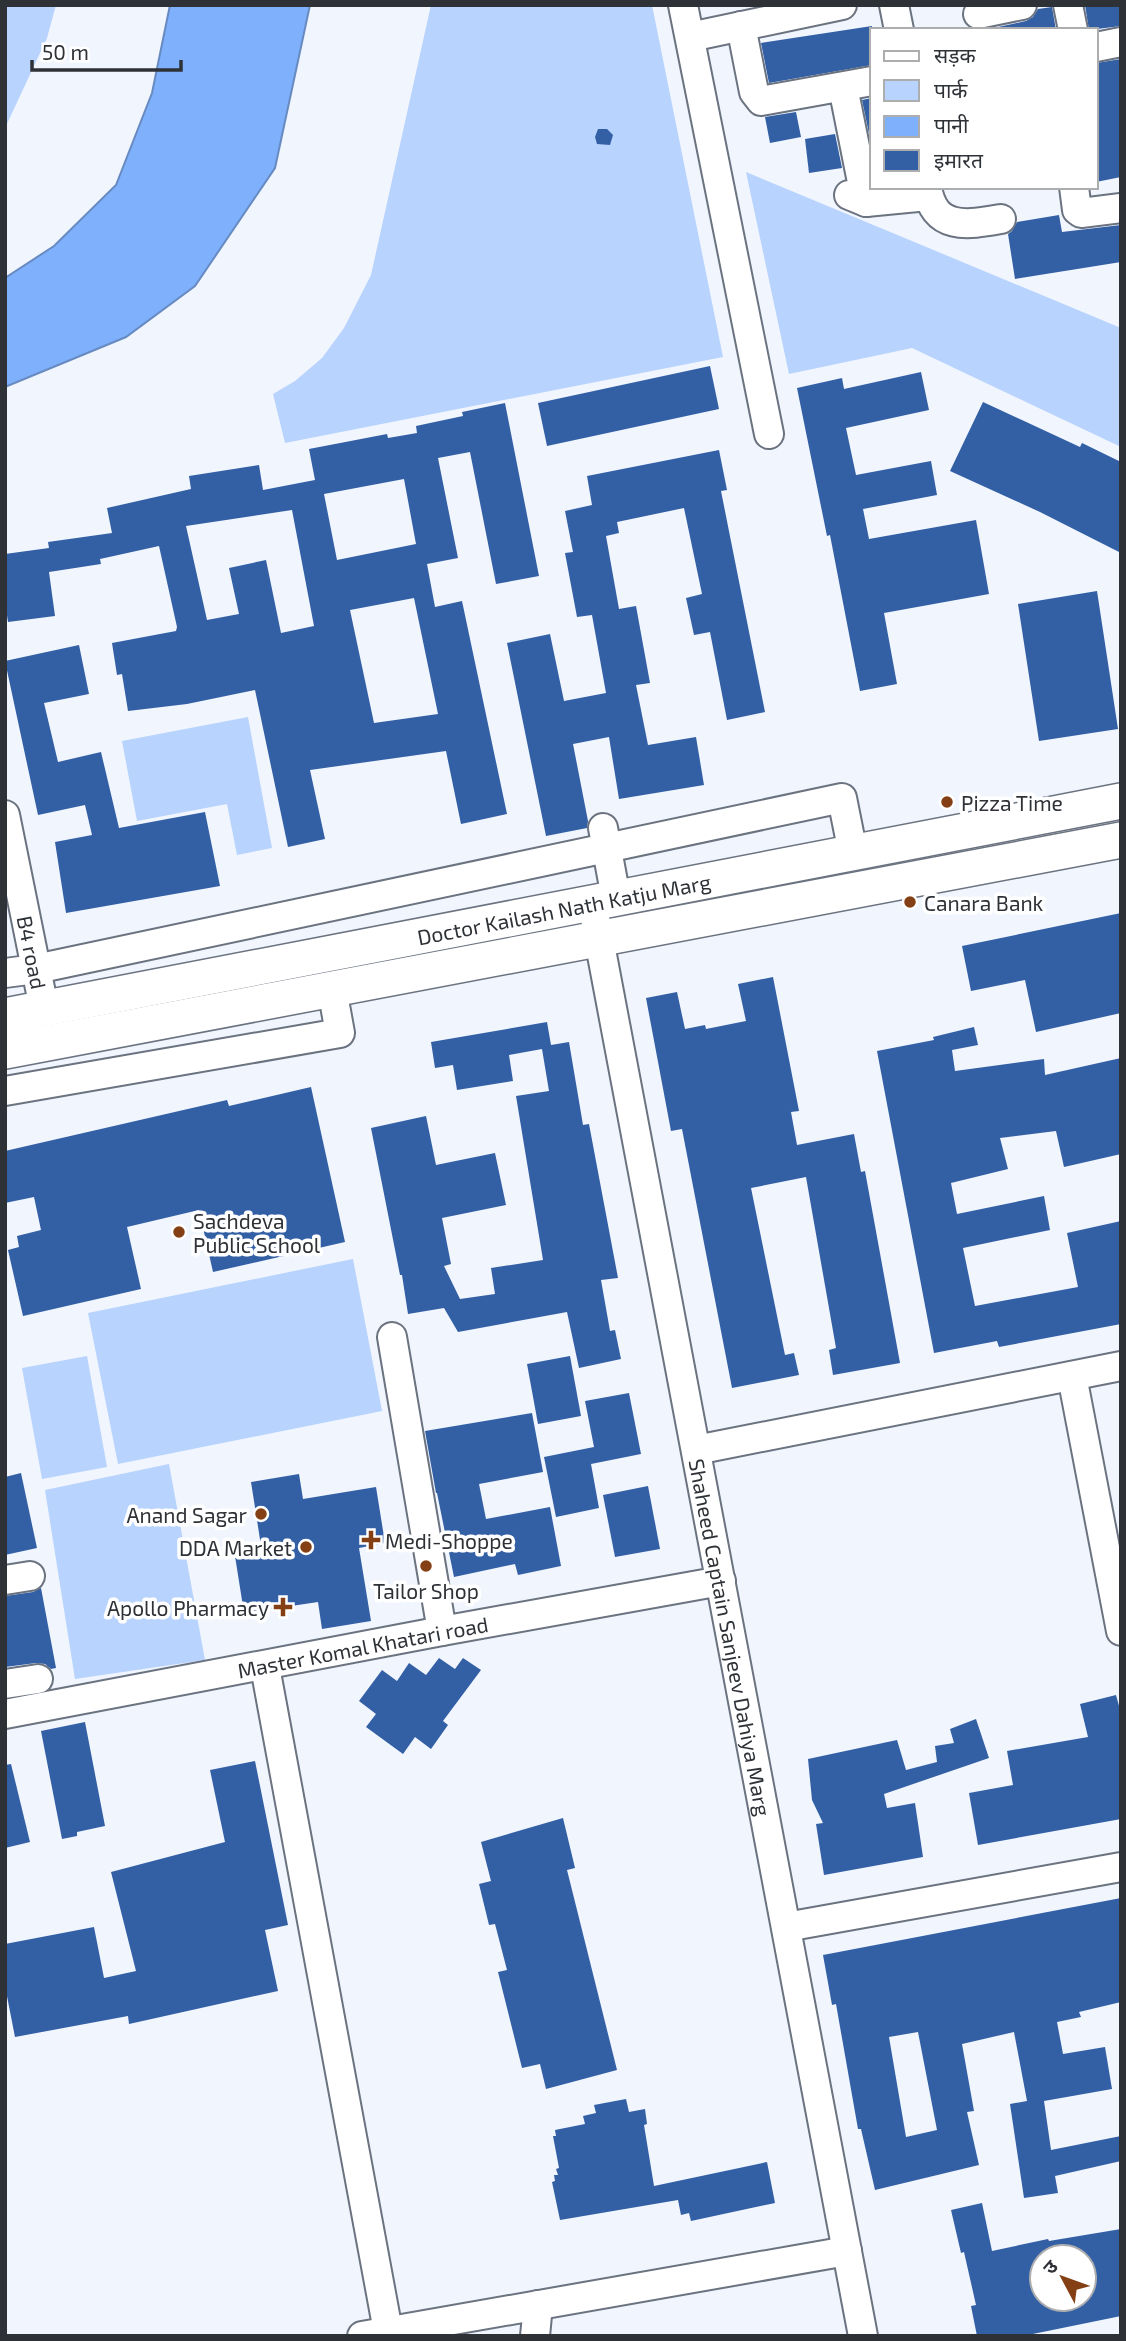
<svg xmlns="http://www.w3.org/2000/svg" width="1126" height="2341" viewBox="0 0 1126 2341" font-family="'Exo 2','Noto Sans Devanagari',sans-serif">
<rect width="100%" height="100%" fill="#f0f5fe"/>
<g fill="#b8d3fd">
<path d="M5 5H56L47 38 5 128Z"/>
<path d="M431 5H652L723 357 285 443 273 394 295 381 322 358 344 328 371 275Z"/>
<path d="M746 172 1121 328V447L912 348 789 374Z"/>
<path d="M248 717 272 848 237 855 227 804 137 821 122 741Z"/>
<path d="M353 1259 382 1411 118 1464 88 1313Z"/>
<path d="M87 1356 107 1467 42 1479 22 1368Z"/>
<path d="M169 1464 205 1660 75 1679 45 1490Z"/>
</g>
<path fill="#7fb0fc" stroke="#678ac1" stroke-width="2" d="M170 5H310L275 168 195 286 126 337 5 387V278L54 246 116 185 152 93Z"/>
<g fill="#335fa5" fill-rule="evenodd">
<path d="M1085 5H1121V26L1089 30Z"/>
<path d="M1052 7 1056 30H984L1026 21 1033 17 1038 9Z"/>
<path d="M872 26V65L769 83 761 43Z"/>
<path d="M1121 59V177L1096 182V63Z"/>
<path d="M872 98V148L862 100Z"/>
<path d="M796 112 801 137 770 143 765 117Z"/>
<path d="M598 129H607L613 135 610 145 597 144 595 137Z"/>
<path d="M835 134 842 168 809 173 805 139Z"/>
<path d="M1059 215 1062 232 1121 225V262L1015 279 1008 234 1012 231 1017 222Z"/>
<path d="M710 366 719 409 547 446 538 403Z"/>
<path d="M921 372 929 410 846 428 856 475 931 461 937 495 863 509 869 539 976 520 989 594 884 613 897 684 860 691 830 535 827 536 797 388 842 378 844 389Z"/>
<path d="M983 402 1080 447 1082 443 1121 462V553L1040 512 950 471Z"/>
<path d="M505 403 539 576 496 584 470 452 438 458 458 558 427 564 435 607 462 601 507 814 461 824 446 751 310 770 325 839 288 847 255 690 187 704 128 711 122 674 117 675 112 643 176 631 177 627 159 546 100 559 101 564 49 572 55 616 8 622 5 602V554L49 548 48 542 112 533 107 508 191 489 189 476 259 465 263 490 315 480 309 449 387 434 388 438 417 433 416 426 463 416 462 412ZM404 479 416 544 337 560 324 494ZM292 510 314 626 281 633 266 560 229 568 239 614 207 620 186 526ZM414 598 438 714 374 723 350 610Z"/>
<path d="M719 450 727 490 721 491 765 712 727 720 710 632 694 635 686 598 702 594 684 508 617 522 619 533 606 536 619 609 636 606 650 683 636 685 648 745 696 737 704 785 619 799 609 737 573 744 588 821 587 828 546 836 507 643 550 634 564 701 606 693 592 615 577 617 565 553 573 552 565 511 592 505 587 476Z"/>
<path d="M1097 591 1118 729 1039 741 1018 604Z"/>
<path d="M79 645 89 694 44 703 58 762 101 752 119 828 205 812 220 886 66 913 55 842 92 835 85 805 38 815 5 661Z"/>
<path d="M1121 913V1013L1036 1032 1025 980 971 991 962 946Z"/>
<path d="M773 977 799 1111 791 1112 797 1145 854 1134 861 1172 865 1171 900 1363 833 1375 829 1350 836 1348 806 1177 751 1188 785 1355 794 1353 799 1375 732 1388 682 1129 671 1131 646 998 677 992 685 1029 705 1025 706 1029 746 1021 738 984Z"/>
<path d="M547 1022 551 1045 569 1042 583 1125 589 1124 618 1278 601 1280 610 1331 615 1330 621 1359 579 1368 567 1312 458 1332 444 1308 408 1314 402 1275H400L371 1128 426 1116 436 1165 495 1153 506 1205 442 1218 451 1264 444 1266 460 1299 495 1294 491 1268 543 1260 516 1096 549 1091 542 1049 509 1055 513 1081 457 1090 453 1065 435 1068 431 1042Z"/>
<path d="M974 1027 978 1045 952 1050 955 1071 1044 1059 1045 1075 1121 1058V1154L1064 1167 1056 1131 1000 1138 1008 1169 951 1183 957 1214 1044 1196 1050 1230 963 1248 975 1306 1078 1287 1067 1233 1121 1221V1324L999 1347 997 1341 934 1353 877 1051 934 1040 933 1037Z"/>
<path d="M311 1087 345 1242 213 1272 199 1210 127 1227 141 1289 23 1316 8 1250 19 1247 17 1236 41 1230 34 1197 5 1203V1151L227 1100 229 1106Z"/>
<path d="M570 1356 581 1416 538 1424 527 1364Z"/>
<path d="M629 1393 641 1454 591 1464 599 1508 556 1517 544 1457 594 1447 585 1401Z"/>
<path d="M532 1413 543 1472 479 1484 486 1519 550 1507 561 1566 518 1575 515 1564 454 1577 437 1493H436L425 1431Z"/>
<path d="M21 1473 37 1548 5 1555V1477Z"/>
<path d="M299 1474 303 1499 376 1487 385 1543 359 1548 371 1621 322 1629 318 1602 244 1613 235 1556 262 1552 251 1482Z"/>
<path d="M648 1486 660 1549 615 1557 603 1495Z"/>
<path d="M41 1588 56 1668 51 1669 45 1664 36 1663 5 1667V1596L33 1592Z"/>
<path d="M439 1658 455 1669 463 1658 481 1670 443 1721 448 1725 431 1749 415 1737 403 1754 366 1727 376 1714 359 1701 382 1670 397 1681 409 1663 426 1675Z"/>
<path d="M1116 1695 1121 1713V1819L978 1845 969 1793 1013 1785 1007 1751 1088 1737 1080 1704Z"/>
<path d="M976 1719 989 1758 884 1794 887 1808 915 1803 923 1857 824 1875 816 1824 823 1823 812 1800 808 1759 897 1740 906 1770 937 1762 935 1746 954 1743 950 1729Z"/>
<path d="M85 1722 105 1826 77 1832V1836L62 1839 41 1731Z"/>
<path d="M255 1761 288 1925 265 1930 278 1991 129 2024 128 2016 15 2037 5 1986V1944L94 1927 104 1978 136 1971 111 1872 225 1842 210 1770Z"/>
<path d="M11 1764 30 1842 5 1848V1765Z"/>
<path d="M563 1818 575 1868 567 1870 617 2070 546 2089 540 2064 522 2068 498 1972 507 1970 495 1924 489 1925 479 1884 491 1881 481 1842Z"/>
<path d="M1121 1898V2002L1079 2012 1081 2017 1057 2022 1063 2054 1105 2047 1112 2089 1044 2101 1051 2150 1121 2136V2161L1055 2176 1058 2193 1024 2198 1010 2104 1027 2101 1014 2032 962 2044 974 2111 967 2112 979 2165 875 2190 861 2129H858L836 2004 832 2005 823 1955ZM918 2032 937 2130 906 2137 889 2037Z"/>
<path d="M626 2099 629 2112 645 2109 647 2124 644 2125 654 2186 767 2162 775 2203 691 2221 689 2213 681 2215 678 2200 560 2220 552 2182 555 2181 554 2175H558L556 2169 559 2168 553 2136H556L555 2130 585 2124 583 2116 596 2113 594 2105Z"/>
<path d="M982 2203 992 2251 1048 2239 1049 2241 1121 2229V2316L1023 2336H977L971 2306 976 2305 964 2252 961 2253 951 2210ZM1042 2257H1084V2299H1042Z"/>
</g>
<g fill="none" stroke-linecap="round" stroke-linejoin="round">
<defs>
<g id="minor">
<path d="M683 5 769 434"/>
<path d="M894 5 899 30"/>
<path d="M1068 5 1073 30"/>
<path d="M978 14 1022 5"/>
<path d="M741 26 754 92 761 101 872 81"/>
<path d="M690 37 842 5"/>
<path d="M1096 47 1121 42"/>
<path d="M843 87 866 202"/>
<path d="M927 187C934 231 967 225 1001 219"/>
<path d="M1074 187 1077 210 1081 213 1121 208"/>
<path d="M849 195 866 202 928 196"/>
<path id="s1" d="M5 815 44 1008"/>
<path d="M603 828 616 898"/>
<path id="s2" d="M595 918 863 2336"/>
<path d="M5 973 36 969 842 798 853 853"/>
<path d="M5 1091 340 1033 332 989"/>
<path d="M392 1337 442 1631"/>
<path d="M1072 1376 1121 1631"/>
<path d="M696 1450 1121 1366"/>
<path d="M5 1580 30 1576"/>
<path d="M265 1667 388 2331"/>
<path d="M5 1684 38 1679"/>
<path id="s3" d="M5 1714 442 1631 721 1581"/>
<path d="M786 1927 1121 1867"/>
<path d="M362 2336 847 2251"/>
<path d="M535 2336 538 2305"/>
</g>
<g id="major">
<path id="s4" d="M5 1016 1121 801"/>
<path d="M5 1051 1121 840"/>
</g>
</defs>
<use href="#minor" stroke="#6b7380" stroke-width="32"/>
<use href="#major" stroke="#6b7380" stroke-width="38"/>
<use href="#minor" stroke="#fff" stroke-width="28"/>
<use href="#major" stroke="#fff" stroke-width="35"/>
</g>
<g fill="#844014" stroke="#fff" stroke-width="2.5">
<circle cx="947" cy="802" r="7"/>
<circle cx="910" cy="902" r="7"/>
<circle cx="179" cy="1232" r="7"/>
<circle cx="261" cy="1514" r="7"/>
<path d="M367.5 1529.5h7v7h7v7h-7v7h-7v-7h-7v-7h7z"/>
<circle cx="306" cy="1547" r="7"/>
<circle cx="426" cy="1566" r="7"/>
<path d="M279.5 1596.5h7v7h7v7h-7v7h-7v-7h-7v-7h7z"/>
</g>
<g text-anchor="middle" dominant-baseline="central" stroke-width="7" stroke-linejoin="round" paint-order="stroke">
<g font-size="21" fill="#2e3237" stroke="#fff" text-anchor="start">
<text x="961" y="802">Pizza Time</text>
<text x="924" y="902">Canara Bank</text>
<text x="193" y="1220">Sachdeva<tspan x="193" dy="24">Public School</tspan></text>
<text x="247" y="1514" text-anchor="end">Anand Sagar</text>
<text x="385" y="1540">Medi-Shoppe</text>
<text x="292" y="1547" text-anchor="end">DDA Market</text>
<text x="426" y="1590" text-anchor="middle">Tailor Shop</text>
<text x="269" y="1607" text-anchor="end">Apollo Pharmacy</text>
</g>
<g font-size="21" fill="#2e3237" stroke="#fff">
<text stroke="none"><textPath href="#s4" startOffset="569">Doctor Kailash Nath Katju Marg</textPath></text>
<text stroke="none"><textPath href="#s1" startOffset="140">B4 road</textPath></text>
<text stroke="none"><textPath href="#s2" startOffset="732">Shaheed Captain Sanjeev Dahiya Marg</textPath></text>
<text stroke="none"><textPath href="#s3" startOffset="364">Master Komal Khatari road</textPath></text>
</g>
</g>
<rect width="1126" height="2341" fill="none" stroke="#2e3237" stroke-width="14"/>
<rect x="870" y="28" width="228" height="161" fill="#ffffff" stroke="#abadaf" stroke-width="2"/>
<rect x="884" y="51" width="35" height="10" fill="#ffffff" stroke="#abadaf" stroke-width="2"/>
<text x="934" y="63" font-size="21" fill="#2e3237">सड़क</text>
<rect x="884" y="80" width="35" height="21" fill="#b8d3fd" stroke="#abadaf" stroke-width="2"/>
<text x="934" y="98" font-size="21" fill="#2e3237">पार्क</text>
<rect x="884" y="116" width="35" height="21" fill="#7fb0fc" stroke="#abadaf" stroke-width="2"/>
<text x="934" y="133" font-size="21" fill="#2e3237">पानी</text>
<rect x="884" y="150" width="35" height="21" fill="#335fa5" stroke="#abadaf" stroke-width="2"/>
<text x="934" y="168" font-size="21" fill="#2e3237">इमारत</text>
<g transform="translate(1063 2278) rotate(311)"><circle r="33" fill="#ffffff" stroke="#abadaf" stroke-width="2"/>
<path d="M0-5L12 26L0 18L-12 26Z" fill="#844014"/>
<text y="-10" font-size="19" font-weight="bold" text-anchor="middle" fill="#2e3237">उ</text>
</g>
<path d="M32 60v10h149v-10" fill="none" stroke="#2e3237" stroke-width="3.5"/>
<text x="42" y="60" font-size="21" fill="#2e3237" stroke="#ffffff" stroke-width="5" paint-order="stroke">50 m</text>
</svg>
